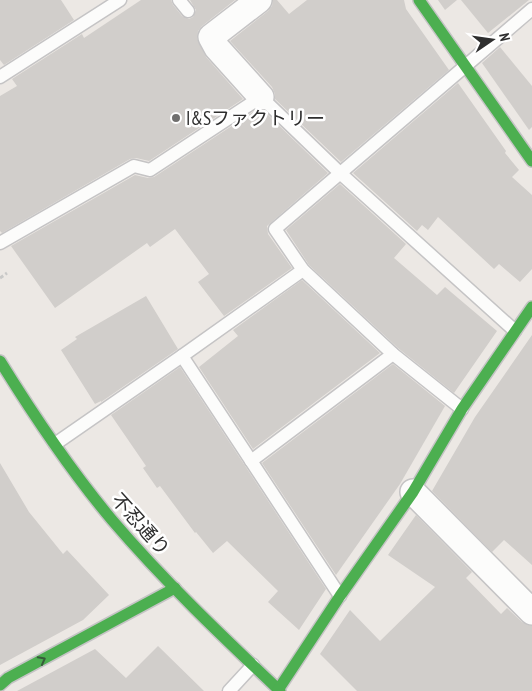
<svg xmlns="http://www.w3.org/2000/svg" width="532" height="691" viewBox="0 0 532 691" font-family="'PT Sans Narrow','Noto Sans JP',sans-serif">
<rect width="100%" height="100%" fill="#ece8e4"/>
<g fill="#d1cecb">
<path d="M0 0H61L74 20 4 65 0 60Z"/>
<path d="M141 0H171L173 5 182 16 189 19 193 17 196 10 190 0H235L202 26 198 31 197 38 206 57 243 99 149 161 136 158 130 159 2 233 0 231V96L17 86 12 79 82 34 84 38Z"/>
<path d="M273 0H277L289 14 307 0H404L406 9 449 70 341 162 275 99V94L272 87 230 41 268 11 272 6Z"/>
<path d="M438 0H457L445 10Z"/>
<path d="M461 0H529L488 33Z"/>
<path d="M500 47 532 86V127L529 130 482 63Z"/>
<path d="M458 83 506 151 505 153 519 170 512 177 532 195V269L520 282 499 264 494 269 438 217 428 230 422 225 417 231 353 173Z"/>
<path d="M256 110 264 111 328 173 267 226 268 234 292 268 224 316 198 282 209 274 175 229 150 247 147 243 55 308 11 246 135 175 148 178 154 177Z"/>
<path d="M340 184 406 244 394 258 437 295 445 287 497 331 454 393 398 348 309 265 286 230Z"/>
<path d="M302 280 380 353 253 449 199 367 238 336 233 330Z"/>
<path d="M146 296 178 349 101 402V401L95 404 61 350 77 339 75 337Z"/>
<path d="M532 335V565L504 540 492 552 432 491 475 417Z"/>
<path d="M393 364 445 406 400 484 336 575 262 463Z"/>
<path d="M180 367 326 589 299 630 268 602 278 591 227 541 213 553 196 532 195 533 160 486 157 488 143 468 146 466 111 415Z"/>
<path d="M0 463 29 512 63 554 67 550 109 595 83 620 0 665Z"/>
<path d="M416 515 472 572 466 578 501 614 507 608 522 622 532 626V691H357L320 654 350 610 380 641 435 587 388 555Z"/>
<path d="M158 646 204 691H17L95 649 126 678Z"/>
</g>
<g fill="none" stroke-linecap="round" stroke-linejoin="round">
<defs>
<g id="lane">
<path d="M179 0 188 11"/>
<path d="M0 77 120 0"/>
<path d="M0 243 134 166 150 170 261 97 340 173 515 331"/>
<path d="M182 356 340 596"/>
<path d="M462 409 393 354 303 270 275 229 532 9"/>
<path d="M55 444 182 356 303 270"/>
<path d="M251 461 393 354"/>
<path d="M229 691 253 665"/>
</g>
<g id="street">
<path d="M259 0 211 37 217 48 261 97"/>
<path d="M413 492 532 612"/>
</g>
<g id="fast">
<path d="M419 0 532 161"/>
<path d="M0 361C34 416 70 470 112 520 164 581 222 636 280 691"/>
<path d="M0 685 8 678 175 588"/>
<path d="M278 690 340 596 413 492 462 409 532 307"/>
</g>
</defs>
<use href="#lane" stroke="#c5c4c5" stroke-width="15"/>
<use href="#street" stroke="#c5c4c5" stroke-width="28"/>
<use href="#fast" stroke="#c5c4c5" stroke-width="14"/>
<path stroke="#c9c9c8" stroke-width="3" stroke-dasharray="4 2.5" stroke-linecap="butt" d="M0 278 7 273"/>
<use href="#lane" stroke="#fcfcfb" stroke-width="12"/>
<use href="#street" stroke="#fcfcfb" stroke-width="25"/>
<use href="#fast" stroke="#4caf50" stroke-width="11"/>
</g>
<defs><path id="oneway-chevron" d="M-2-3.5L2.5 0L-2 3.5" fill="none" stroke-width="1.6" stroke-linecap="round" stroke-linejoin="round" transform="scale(1.25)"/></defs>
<use stroke="#385b3a" href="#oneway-chevron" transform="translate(42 660) rotate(-28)"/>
<circle fill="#706f6e" stroke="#fff" stroke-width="2" cx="176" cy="118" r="5"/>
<g text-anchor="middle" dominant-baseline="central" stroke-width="5" stroke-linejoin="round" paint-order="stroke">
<g font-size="19" fill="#2e2e2e" stroke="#fff" text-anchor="start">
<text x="186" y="118">I&amp;Sファクトリー</text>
</g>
<g font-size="19" fill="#2e2e2e" stroke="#fff">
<text transform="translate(141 524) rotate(48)">不忍通り</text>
</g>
</g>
<g transform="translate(492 40) rotate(77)" stroke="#ffffff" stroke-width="4" paint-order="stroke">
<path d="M0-4L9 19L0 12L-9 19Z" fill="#2e2e2e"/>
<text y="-8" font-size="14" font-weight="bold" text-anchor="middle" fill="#2e2e2e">N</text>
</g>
</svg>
